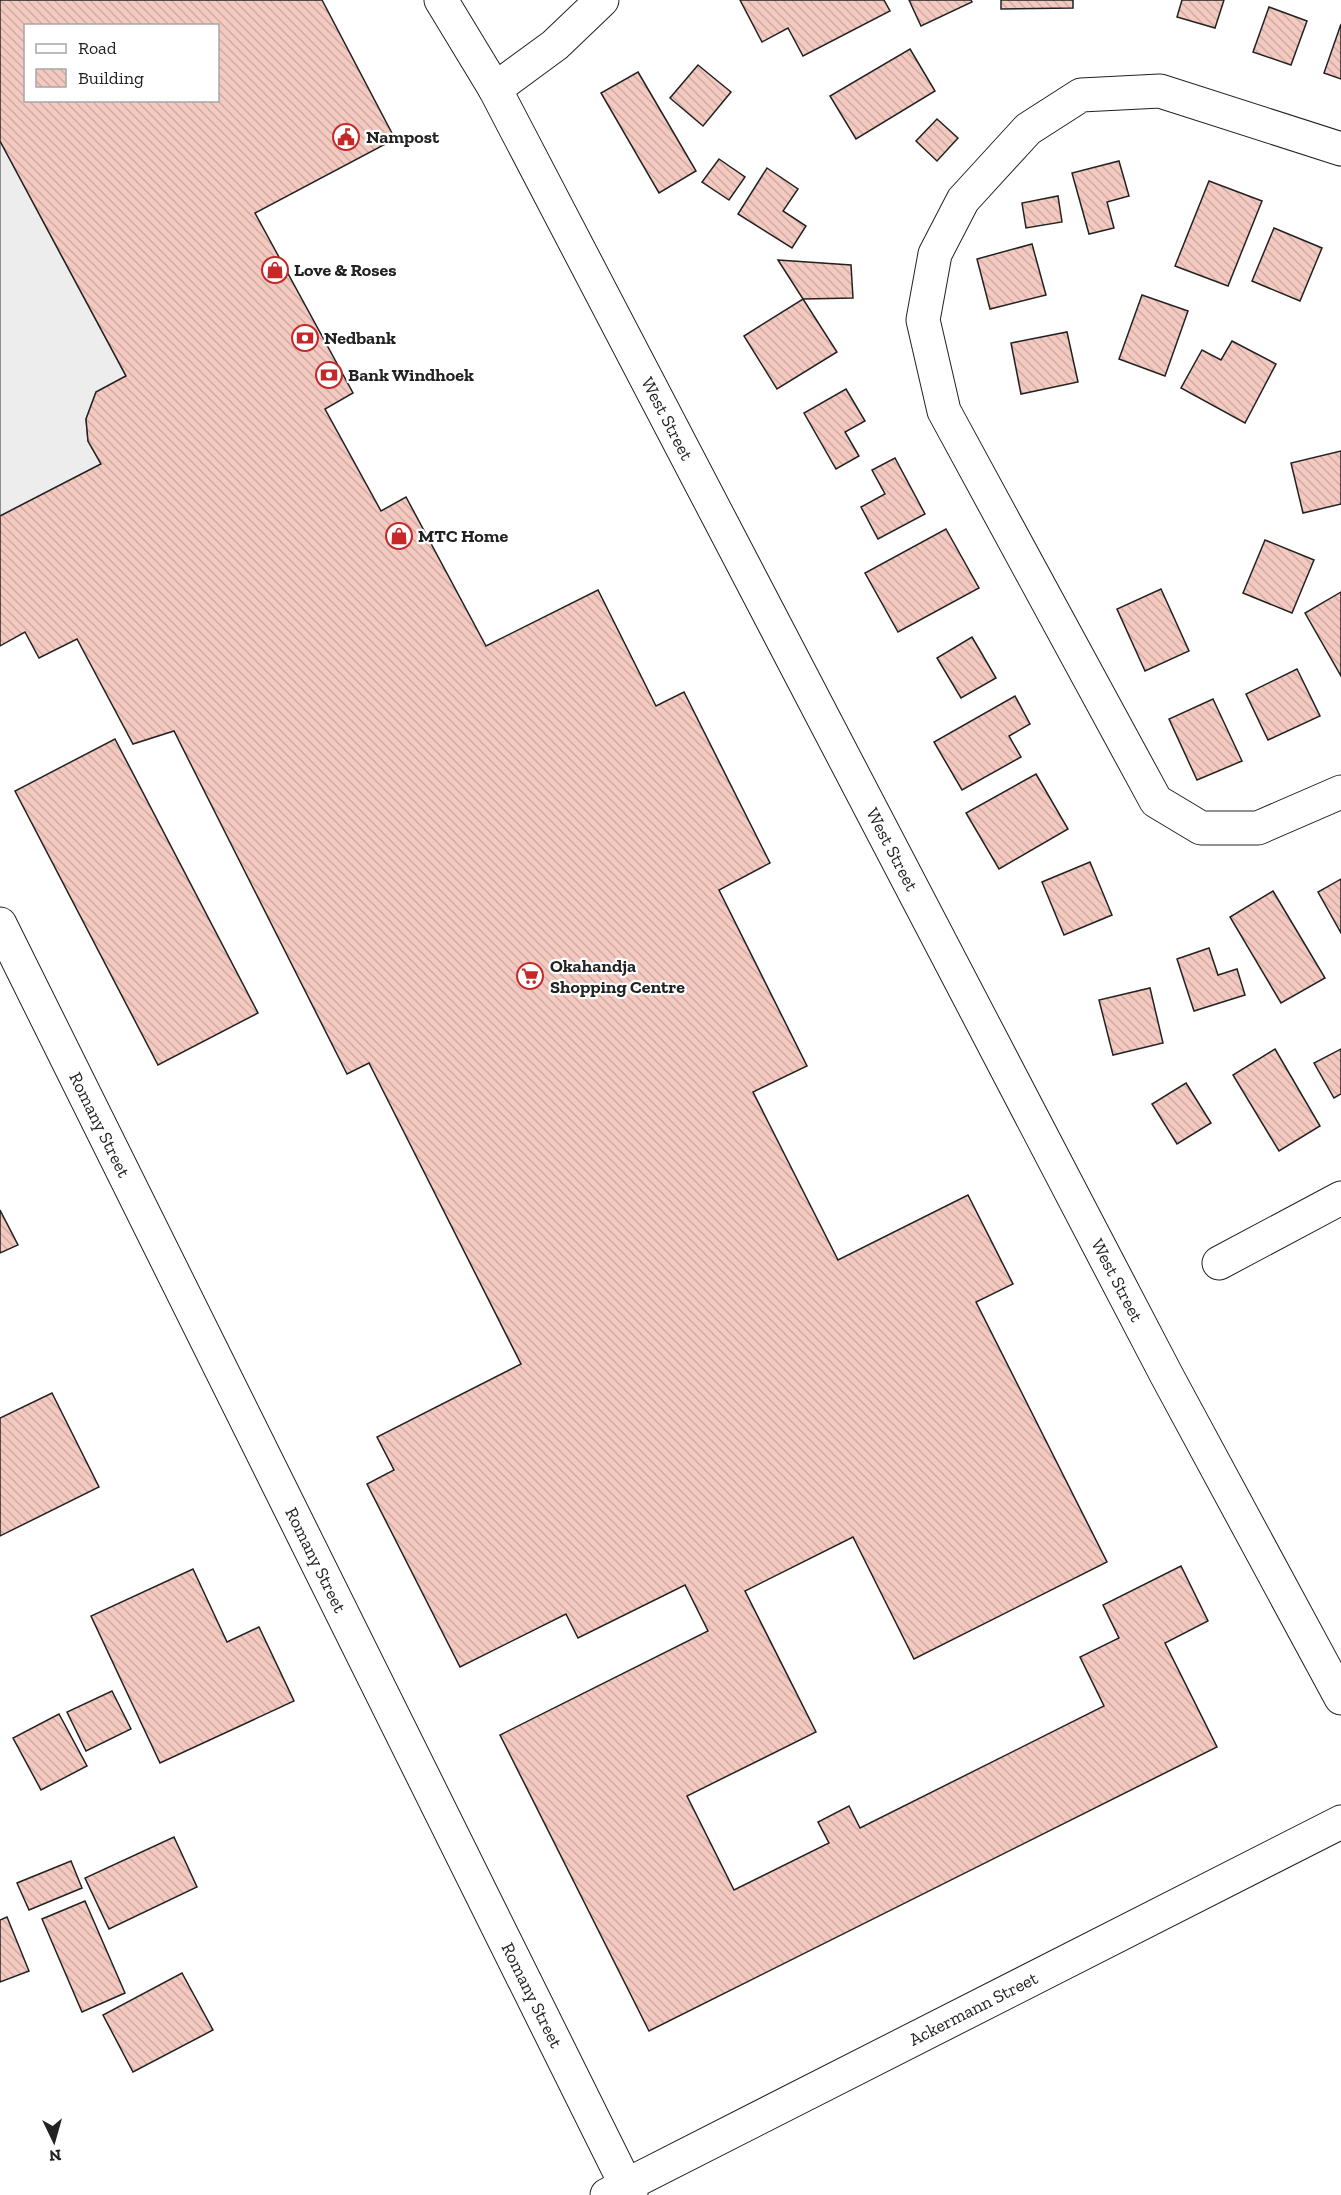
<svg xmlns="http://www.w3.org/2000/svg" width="1341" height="2195" viewBox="0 0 1341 2195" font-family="'Zilla Slab',serif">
<defs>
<pattern id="building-back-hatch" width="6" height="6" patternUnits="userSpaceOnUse" patternTransform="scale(1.5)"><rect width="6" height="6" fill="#f3c9c0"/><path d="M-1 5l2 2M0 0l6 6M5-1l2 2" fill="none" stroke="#d0aca5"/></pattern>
</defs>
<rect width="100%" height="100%" fill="#fff"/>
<path fill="#ededed" stroke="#6f6f6f" stroke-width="1.5" d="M0 141 126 376 96 392 86 419 88 441 101 464 0 516Z"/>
<g fill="url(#building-back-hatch)" stroke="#222" stroke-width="1.5" fill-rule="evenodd">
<path d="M0 0H322L395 139 255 213 353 393 325 409 381 511 406 497 486 646 598 590 656 706 684 692 770 863 719 890 807 1066 753 1092 838 1260 968 1195 1013 1284 976 1302 1107 1562 914 1659 853 1537 745 1591 816 1732 687 1796 734 1890 829 1843 818 1822 849 1806 860 1828 1104 1706 1080 1657 1119 1638 1103 1605 1181 1566 1208 1621 1165 1643 1217 1747 649 2031 500 1735 708 1631 685 1585 578 1638 566 1614 460 1667 367 1484 394 1470 377 1437 521 1364 369 1063 347 1074 174 731 133 744 77 639 39 658 25 632 0 646V516L101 464 88 441 86 419 96 392 126 376 0 141ZM26 26H218V100H26Z"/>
<path d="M740 0H884L890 11 803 56 788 28 762 42Z"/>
<path d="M909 0H971L972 2 921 26Z"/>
<path d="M1001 0H1073V8L1001 9Z"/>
<path d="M1182 0H1224L1215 28 1177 17Z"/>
<path d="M1269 7 1307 21 1291 65 1253 52Z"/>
<path d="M1341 24V79L1324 73Z"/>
<path d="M910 49 935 91 856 139 830 96Z"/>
<path d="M698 65 731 92 703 126 670 98Z"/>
<path d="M638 72 696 171 659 193 601 93Z"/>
<path d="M937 119 958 138 937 161 916 141Z"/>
<path d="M719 159 745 177 729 200 702 182Z"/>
<path d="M1119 161 1129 196 1107 202 1114 228 1089 234 1072 173Z"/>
<path d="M767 168 798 189 783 211 806 226 792 248 738 214Z"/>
<path d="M1209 181 1262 201 1228 286 1175 266Z"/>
<path d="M1058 196 1062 222 1026 228 1022 203Z"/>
<path d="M1274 228 1322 248 1300 301 1252 281Z"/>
<path d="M1032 244 1046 295 990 309 977 259Z"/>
<path d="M778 260 851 265 853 298 803 299Z"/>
<path d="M1142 295 1188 311 1165 376 1119 359Z"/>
<path d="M803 299 837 352 777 389 744 336Z"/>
<path d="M1067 332 1078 382 1021 394 1011 343Z"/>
<path d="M1232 341 1276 364 1245 423 1181 388 1202 350 1221 360Z"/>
<path d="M846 389 865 421 845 432 859 456 836 469 804 413Z"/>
<path d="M1341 451V504L1303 513 1291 463Z"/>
<path d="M895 458 925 514 878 539 861 507 885 494 872 470Z"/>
<path d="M946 529 979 588 898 632 865 573Z"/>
<path d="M1265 540 1314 560 1292 613 1243 593Z"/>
<path d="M1161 589 1189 651 1145 671 1117 609Z"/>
<path d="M1341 592V676L1305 613Z"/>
<path d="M972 637 996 678 961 698 937 658Z"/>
<path d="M1297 669 1320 716 1268 740 1246 694Z"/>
<path d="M1015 696 1030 724 1009 736 1021 757 962 790 934 742Z"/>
<path d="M1213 699 1242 761 1197 780 1169 719Z"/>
<path d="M115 739 258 1013 158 1065 15 791Z"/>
<path d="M1036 774 1068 829 999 869 966 813Z"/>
<path d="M1090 862 1112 915 1064 935 1042 882Z"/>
<path d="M1341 879V933L1318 892Z"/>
<path d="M1273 891 1325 978 1281 1003 1230 917Z"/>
<path d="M1209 948 1218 975 1237 969 1245 995 1194 1011 1177 959Z"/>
<path d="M1150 988 1163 1043 1113 1055 1099 1000Z"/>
<path d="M1275 1049 1320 1126 1279 1151 1233 1075Z"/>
<path d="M1341 1049V1094L1334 1098 1314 1063Z"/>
<path d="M1186 1083 1211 1123 1177 1144 1152 1104Z"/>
<path d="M0 1210 18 1245 0 1253Z"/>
<path d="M52 1393 99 1487 0 1536V1418Z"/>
<path d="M193 1569 227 1642 259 1627 294 1701 160 1763 91 1616Z"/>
<path d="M112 1691 131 1729 86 1751 67 1712Z"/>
<path d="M59 1714 87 1766 41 1790 13 1738Z"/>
<path d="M174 1837 197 1887 109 1929 85 1878Z"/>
<path d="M71 1861 82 1888 29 1910 17 1883Z"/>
<path d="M85 1901 125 1993 82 2012 42 1919Z"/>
<path d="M7 1917 29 1971 0 1982V1920Z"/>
<path d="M182 1973 213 2030 133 2072 103 2015Z"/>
</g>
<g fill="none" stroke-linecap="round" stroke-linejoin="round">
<defs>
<g id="street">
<path d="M495 89 555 45 602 0"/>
<path d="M1341 149 1160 91 1081 95 1028 129 963 200 935 254 923 320 944 411 1156 801 1201 828H1258L1341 792"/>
<path id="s1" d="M0 924 631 2195"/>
<path d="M1219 1263 1341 1198"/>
<path id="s2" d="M607 2195 1341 1822"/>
</g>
<g id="secondary">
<path id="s3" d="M441 0 495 89 1167 1376 1341 1698"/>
</g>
</defs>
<use href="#street" stroke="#222" stroke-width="35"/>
<use href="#secondary" stroke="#222" stroke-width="35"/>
<use href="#street" stroke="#fff" stroke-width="33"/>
<use href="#secondary" stroke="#fff" stroke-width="33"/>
</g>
<defs>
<symbol id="civic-ring" viewBox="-11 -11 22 22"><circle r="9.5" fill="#fff" stroke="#c62828" stroke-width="1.5"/><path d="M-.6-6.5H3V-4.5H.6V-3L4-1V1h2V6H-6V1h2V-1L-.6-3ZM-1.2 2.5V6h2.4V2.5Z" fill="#c62828"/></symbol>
<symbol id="shop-ring" viewBox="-11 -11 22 22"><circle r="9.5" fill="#fff" stroke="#c62828" stroke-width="1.5"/><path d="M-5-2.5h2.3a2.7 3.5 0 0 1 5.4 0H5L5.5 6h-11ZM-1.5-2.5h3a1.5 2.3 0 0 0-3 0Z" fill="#c62828"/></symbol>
<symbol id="bank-ring" viewBox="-11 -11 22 22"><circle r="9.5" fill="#fff" stroke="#c62828" stroke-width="1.5"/><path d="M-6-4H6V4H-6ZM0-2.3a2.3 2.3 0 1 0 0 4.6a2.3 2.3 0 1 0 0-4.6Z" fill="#c62828"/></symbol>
<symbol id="supermarket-ring" viewBox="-11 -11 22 22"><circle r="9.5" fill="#fff" stroke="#c62828" stroke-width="1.5"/><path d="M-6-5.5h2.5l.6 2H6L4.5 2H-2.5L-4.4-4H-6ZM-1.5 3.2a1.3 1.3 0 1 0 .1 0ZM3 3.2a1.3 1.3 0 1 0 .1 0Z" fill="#c62828"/></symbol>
</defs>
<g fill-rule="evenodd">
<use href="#civic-ring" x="331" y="122" width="30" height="30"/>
<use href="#shop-ring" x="260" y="255" width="30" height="30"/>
<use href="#bank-ring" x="290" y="323" width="30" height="30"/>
<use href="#bank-ring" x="314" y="360" width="30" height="30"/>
<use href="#shop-ring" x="384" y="521" width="30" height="30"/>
<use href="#supermarket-ring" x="515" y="961" width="30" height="30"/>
</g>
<g text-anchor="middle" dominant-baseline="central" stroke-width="4.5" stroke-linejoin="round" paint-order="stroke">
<g font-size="18" font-weight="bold" fill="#222" stroke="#fff" text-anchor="start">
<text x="366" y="137">Nampost</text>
<text x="294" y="270">Love &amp; Roses</text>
<text x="324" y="338">Nedbank</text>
<text x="348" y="375">Bank Windhoek</text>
<text x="418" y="536">MTC Home</text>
<text x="550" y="966">Okahandja<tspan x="550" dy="21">Shopping Centre</tspan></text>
</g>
<g font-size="18" fill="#222" stroke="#fff">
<text stroke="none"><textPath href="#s3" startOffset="476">West Street</textPath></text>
<text stroke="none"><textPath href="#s3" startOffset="962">West Street</textPath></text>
<text stroke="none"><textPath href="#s1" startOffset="224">Romany Street</textPath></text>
<text stroke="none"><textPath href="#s3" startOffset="1448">West Street</textPath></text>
<text stroke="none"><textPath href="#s1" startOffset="710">Romany Street</textPath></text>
<text stroke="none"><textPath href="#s1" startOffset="1196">Romany Street</textPath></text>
<text stroke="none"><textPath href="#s2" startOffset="411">Ackermann Street</textPath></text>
</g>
</g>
<rect x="24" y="24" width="195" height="78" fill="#ffffff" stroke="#a7a7a7" stroke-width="1.5"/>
<rect x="36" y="44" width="30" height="9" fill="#ffffff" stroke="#a7a7a7" stroke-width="1.5"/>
<text x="78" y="54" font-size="18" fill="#222222">Road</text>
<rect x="36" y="69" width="30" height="18" fill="url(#building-back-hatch)" stroke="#a7a7a7" stroke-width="1.5"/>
<text x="78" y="84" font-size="18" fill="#222222">Building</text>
<g transform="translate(54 2141) rotate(175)" stroke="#ffffff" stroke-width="4.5" paint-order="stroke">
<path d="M0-4.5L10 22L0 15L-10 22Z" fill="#222222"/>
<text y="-9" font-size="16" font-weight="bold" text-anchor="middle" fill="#222222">N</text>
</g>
</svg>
